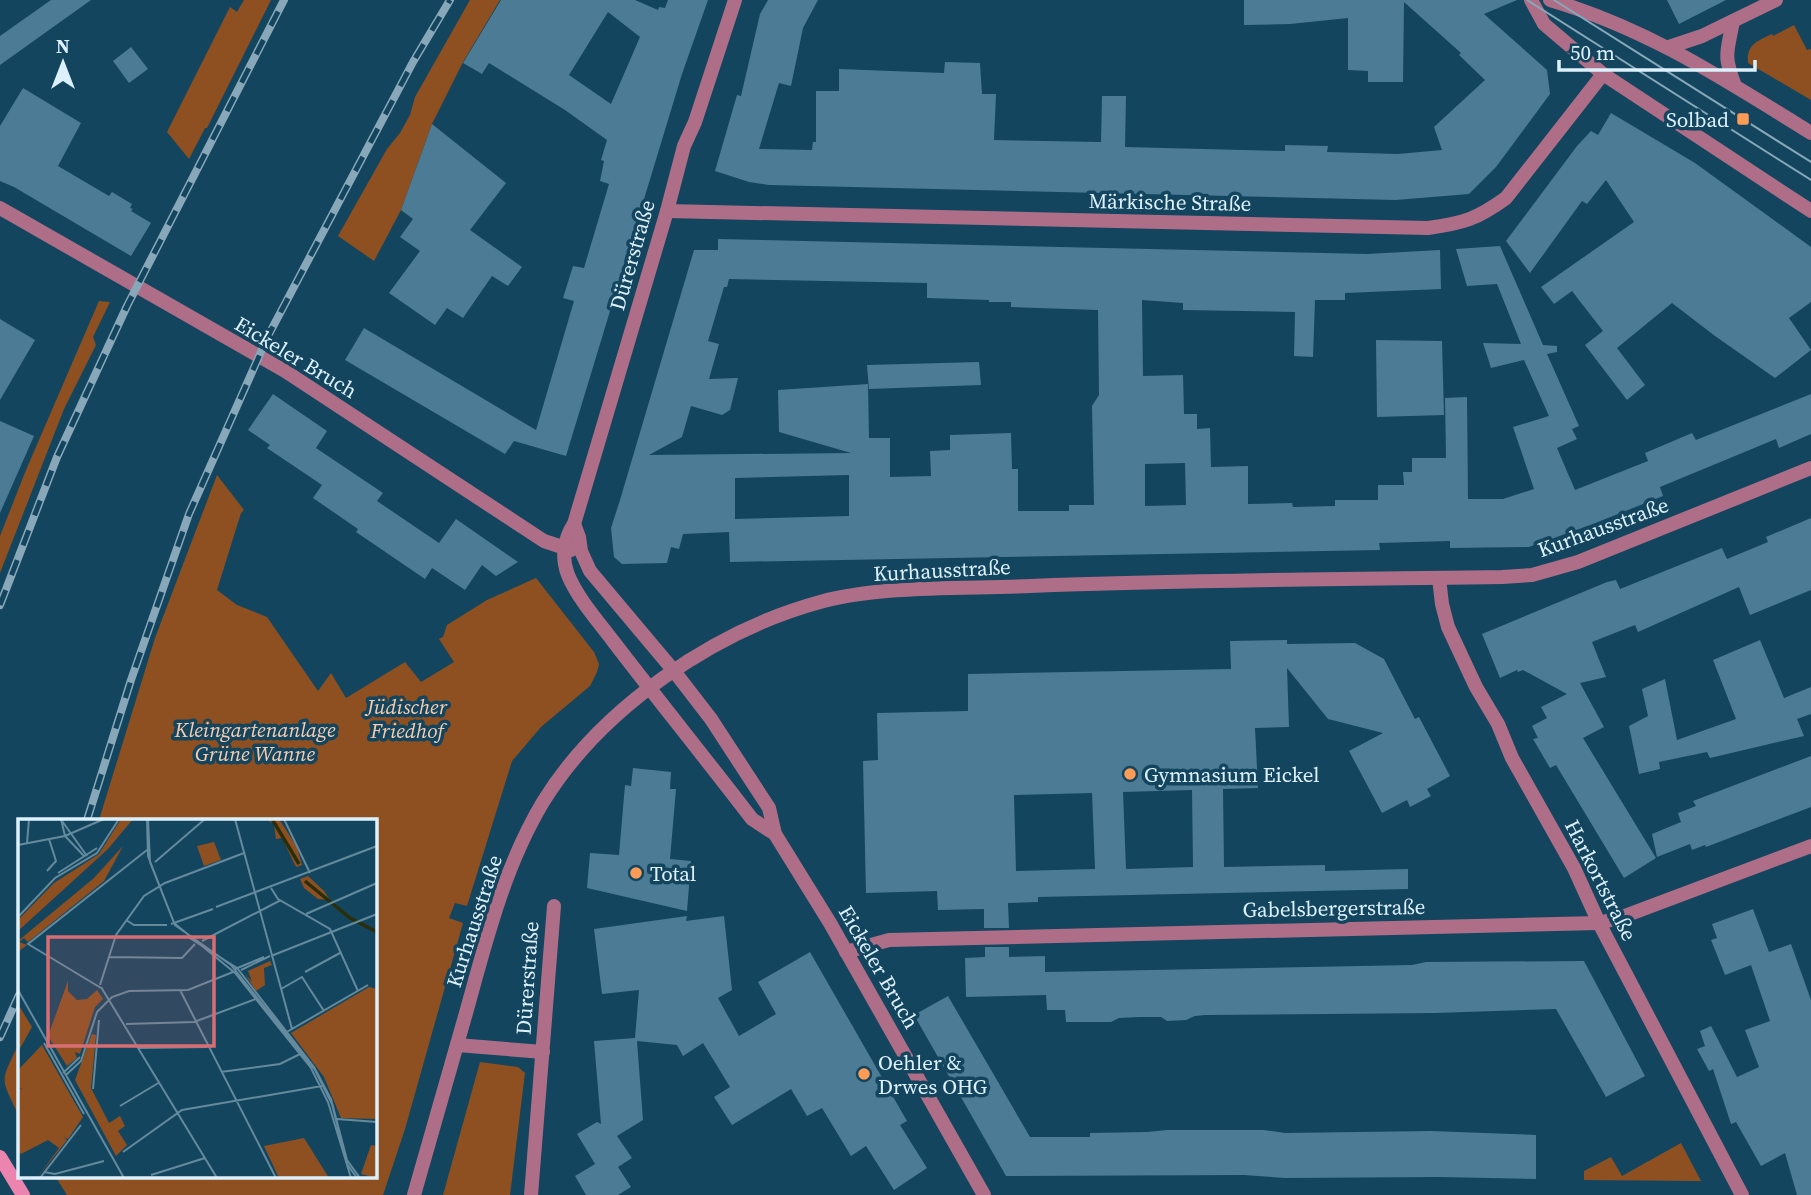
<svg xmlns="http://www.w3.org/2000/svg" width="1811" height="1195" viewBox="0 0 1811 1195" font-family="'Source Serif 4',serif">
<rect width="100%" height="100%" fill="#14455e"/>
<g fill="#8e5021">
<path d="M244 0H271L207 128H205L189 159 167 132 230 7 237 12Z"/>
<path d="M470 0H500L463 62 432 124 401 210 374 261 338 236 387 149 400 133 410 115 415 97Z"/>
<path d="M1794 25 1807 50 1811 49V100L1748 63C1746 45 1757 41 1772 34L1773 36Z"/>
<path d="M99 301 110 302 93 337 96 345 64 409 0 573V536L26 470Z"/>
<path d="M217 475 244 510 241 513 217 590 237 605 267 617 318 691 331 673 346 698 405 662 421 682 454 662 439 639 443 637 447 625 487 600 536 578 594 652 599 664 597 672 590 686 541 727 512 761 467 906 455 903 449 918 463 923 405 1129 383 1195H67L55 1176H374V820H99L155 638Z"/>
<path d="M19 1043V1116C0 1075 0 1084 19 1043Z"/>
<path d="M480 1062 518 1067 525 1073 510 1195H443Z"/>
<path d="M1681 1143 1701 1181 1584 1180V1171L1611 1157 1622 1176Z"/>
</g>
<g fill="#4b7b95" fill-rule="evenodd">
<path d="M51 0H91L0 65V36Z"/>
<path d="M501 0H635L658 10 659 7 665 8 668 0H708L682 74 566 456 514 441 505 454 345 360 364 328 536 430 574 301 563 298 573 266 584 268 609 184 600 181 604 161 601 160 607 140 565 110 489 63 482 74 463 63ZM608 12 640 37 611 104 569 75Z"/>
<path d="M768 0H818L803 28 791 86 779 83 759 149 812 150 813 142H816V91H839V69L944 73 945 62 980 63 982 94H996L994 140 1101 142 1102 96H1126L1125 147 1285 151V145L1328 146 1327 152 1398 154 1442 150 1434 127 1485 80 1459 55 1461 53 1404 2 1403 82H1368V71L1348 70V18L1290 24 1244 25V0H1517L1484 14 1547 70 1550 94 1496 167 1469 194 1396 200 769 185 749 182 715 171 737 95 741 96 760 14Z"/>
<path d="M1667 0H1726L1679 24Z"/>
<path d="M131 47 148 69 129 83 113 61Z"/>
<path d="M23 88 81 123 58 166 109 196 112 192 132 204 130 208 133 209 131 211 151 223 131 256 14 187 0 181V126Z"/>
<path d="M1611 113 1695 163 1811 247V302L1789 318 1811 350 1775 378 1715 336 1672 303 1617 348 1645 385 1627 400 1585 345 1603 331 1572 291 1554 304 1541 287 1634 222 1606 180 1587 204 1582 201 1530 273 1506 241 1577 146 1591 131 1598 135Z"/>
<path d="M432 124 506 183 470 230 522 267 508 286 492 276 463 318 447 308 435 325 389 293 420 251 400 237 413 219 401 210Z"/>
<path d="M718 239 1367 254 1440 250 1441 289 1345 293V300H1315L1313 357 1294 356 1295 312 1183 310V303L1142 300 1143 376 1183 375 1184 414H1197V429L1210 428 1211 467 1248 466V504L1292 503 1293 507 1335 506V500H1378V485H1404L1403 472H1412V458H1446L1445 398 1467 397 1468 499H1503L1534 489 1513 427 1549 416 1524 360 1491 368 1483 343 1521 344 1497 284 1467 286 1456 249 1500 246 1543 345 1557 346V352L1547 354 1579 426 1572 429 1577 439 1557 448 1575 490 1648 461 1645 453 1692 433 1696 440 1811 394V434L1779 448 1776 439 1660 487 1663 496 1593 524 1529 547 1450 548V541L1379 543 1380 550 730 562 729 532 683 534 679 549 671 547 667 563 622 564 614 557 611 528 620 500 694 250H718ZM729 279 927 283V298L989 300V302H1011V307L1098 310 1099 395 1092 406 1094 505H1069V511H1018V469H1012L1011 433 950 435V450L930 451 931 476 890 477V438H869L868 384 778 390 779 432 851 453 649 455 682 437 691 406 722 415 730 410 738 378 709 379 719 344 708 341 724 287H727ZM1185 463 1186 505 1145 506V464ZM849 475V516L735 519V478Z"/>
<path d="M0 319 35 340 0 400Z"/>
<path d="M1376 340 1442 341 1444 415 1377 417Z"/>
<path d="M979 362 981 385 869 389 867 365Z"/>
<path d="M273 394 327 431 316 448 383 493 377 501 439 543 456 519 518 562 496 576 482 565 465 590 432 568 425 579 356 532 358 529 313 498 322 485 267 448 270 445 248 430Z"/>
<path d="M0 421 34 436 0 513Z"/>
<path d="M1811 518V590L1750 615 1739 587 1638 632 1635 625 1592 642 1606 677 1580 683 1604 727 1583 738 1656 858 1624 878 1556 765 1550 768 1533 739 1538 738 1532 726 1547 718 1541 707 1567 694 1523 670 1518 672 1517 670 1500 678 1482 634 1607 582 1616 580 1620 589 1722 548 1727 559 1768 542 1766 537Z"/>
<path d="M1287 640V644L1355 643 1384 659 1415 719 1419 717 1450 776 1427 789 1431 796 1410 807 1407 800 1382 813 1349 751 1383 733 1328 719 1287 668 1289 727 1255 728 1258 788 1223 789 1224 867 1325 865V871L1408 869V889L1038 897V902L1008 903 1009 928H984V909L938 910 937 891 866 893 863 761 878 760 877 713 968 711V674L1231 669 1230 641ZM1192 790 1193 867 1126 869 1123 792ZM1092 793 1095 869 1016 871 1014 795Z"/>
<path d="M1760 640 1784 698 1811 687V714L1797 719 1804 736 1710 758 1707 752 1659 762 1660 769 1639 774 1629 726 1648 716 1642 689 1665 679 1677 740 1736 719 1713 660Z"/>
<path d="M1811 756V807L1706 847 1705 845 1692 850 1690 844 1657 857 1652 834 1681 822 1678 813 1696 806 1693 801Z"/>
<path d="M633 768 671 772 670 789H676L670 859 691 861 687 911 587 888 590 853 619 855 625 785 631 786Z"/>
<path d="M1753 909 1769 952 1791 944 1811 1000V1195H1797L1785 1153 1761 1166 1736 1122 1731 1124 1713 1069 1709 1071 1697 1049 1705 1046 1700 1031 1711 1026 1737 1077 1759 1067 1745 1030 1770 1021 1751 965 1725 975 1711 940 1717 938 1712 924Z"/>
<path d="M687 916 686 921 724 916 732 990 718 998 739 1036 776 1014 758 982 810 952 907 1121 900 1125 927 1168 894 1190 866 1146 851 1156 822 1108 807 1116 791 1089 732 1125 714 1097 730 1087 703 1043 683 1056 677 1045 637 1041 643 1120 617 1136 632 1158 618 1167 631 1187 618 1195H586L575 1176 595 1164 577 1134 597 1122 601 1124 594 1041 635 1038 639 990 602 994 594 929Z"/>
<path d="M985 947H1009V957L1045 956V972L1412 965 1426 962 1584 961 1645 1076 1606 1097 1556 1009 1435 1013 1205 1015 1195 1016 1186 1020 1167 1021 1161 1017H1139L1119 1018 1111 1022H1066L1065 1010H1047L1046 995 966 997 965 958 985 957Z"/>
<path d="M948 996 1030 1137H1090V1133L1147 1132 1167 1130H1264L1285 1133 1431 1131 1536 1135V1179L1439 1177 1285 1178 1244 1175 1006 1176 914 1015Z"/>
</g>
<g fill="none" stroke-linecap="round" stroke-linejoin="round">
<g stroke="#ae6e88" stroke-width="14">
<path d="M735 0 695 122 684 146 667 211 574 524C564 539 561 557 568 575 578 599 598 621 613 641 659 701 706 759 752 819L775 834"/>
<path d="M1669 47 1702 36 1776 0"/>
<path d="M0 208 285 371 544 541 571 550"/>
<path d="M667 211 1428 228C1464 223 1477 219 1506 198L1603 74"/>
<path d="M574 524 579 537 581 551 590 571 674 671 711 719 769 808 775 834 830 923 984 1195"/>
<path d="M1439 578 1442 604 1448 627 1476 687 1498 724 1512 758 1574 868 1599 923 1742 1195"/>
<path d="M846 952 889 940 1599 923 1622 917 1811 846"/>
<path d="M457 1045 543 1052"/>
<path d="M531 1195 554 906"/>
</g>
<g stroke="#ae6e88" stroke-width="14">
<path d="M1531 0 1544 24 1603 74 1811 211"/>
<path d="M1550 0C1649 29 1725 80 1811 133"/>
<path d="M1733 21C1727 54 1723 54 1735 86"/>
<path d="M414 1195C431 1134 449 1074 466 1013 486 941 504 867 543 802 601 708 714 631 820 602 881 585 965 589 1030 586 1187 580 1345 579 1502 577L1532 575 1578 562 1811 468"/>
</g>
<path stroke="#eb85af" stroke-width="14" d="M0 1157 23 1195"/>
<g stroke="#88a8ba" stroke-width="2">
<path d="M1527 0 1811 180"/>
<path d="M1554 0 1811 162"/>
</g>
<defs>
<g id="rail">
<path d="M0 605 57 457 127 306 284 0"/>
<path d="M87 820 131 680 189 514 268 336 413 62 450 0"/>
<path d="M0 1037 19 995"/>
</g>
</defs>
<use href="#rail" stroke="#88a8ba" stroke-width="8"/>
<use href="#rail" stroke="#14455e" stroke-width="5" stroke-dasharray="16" stroke-linecap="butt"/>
</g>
<g fill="#fd9c56" stroke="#14455e" stroke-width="2.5">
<rect x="1736" y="112" width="14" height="14" rx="3.5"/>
<circle cx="1130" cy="774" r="7"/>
<circle cx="636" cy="873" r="7"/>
<circle cx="864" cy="1074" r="7"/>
</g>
<g text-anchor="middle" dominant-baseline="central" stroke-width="7" stroke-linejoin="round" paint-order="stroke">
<g font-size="21" fill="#ddf1fd" stroke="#14455e" text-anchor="start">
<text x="1729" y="119" text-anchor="end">Solbad</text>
<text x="1144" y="774">Gymnasium Eickel</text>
<text x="650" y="873">Total</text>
<text x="878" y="1062">Oehler &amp;<tspan x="878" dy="24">Drwes OHG</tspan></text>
</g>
<g font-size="21" fill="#ddf1fd" stroke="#14455e">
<text transform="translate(1170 202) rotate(1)">Märkische Straße</text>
<text transform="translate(632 255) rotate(-74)">Dürerstraße</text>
<text transform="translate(296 357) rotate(31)">Eickeler Bruch</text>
<text transform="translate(1603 527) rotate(-20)">Kurhausstraße</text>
<text transform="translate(942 570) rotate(-3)">Kurhausstraße</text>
<text transform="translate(1601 880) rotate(63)">Harkortstraße</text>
<text transform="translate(1334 908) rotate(-1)">Gabelsbergerstraße</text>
<text transform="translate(474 921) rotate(-72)">Kurhausstraße</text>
<text transform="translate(879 967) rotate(60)">Eickeler Bruch</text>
<text transform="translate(527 978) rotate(-86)">Dürerstraße</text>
</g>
<g font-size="21" font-style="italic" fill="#faccae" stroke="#14455e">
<text x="407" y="706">Jüdischer<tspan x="407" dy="24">Friedhof</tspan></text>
<text x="255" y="729">Kleingartenanlage<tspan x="255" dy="24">Grüne Wanne</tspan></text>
</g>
</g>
<g transform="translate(18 819)">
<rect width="359" height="359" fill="#14455e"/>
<path d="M103 0H115L90 30 0 112V101L36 64 81 35ZM248 0H261L279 28 284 46 278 48 264 19 258 20 256 5ZM196 23 203 41 186 47 179 27ZM105 27 86 62 10 123 6 119 1 123 9 126 0 133V122L76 59ZM290 57 306 72 312 81 300 80 286 69 282 60ZM252 142 254 146 246 149 247 166 238 172 227 155 234 163 230 152ZM50 162V172L59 181 69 180 79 171 85 180 77 188 62 235 57 233 59 239 49 247 30 217ZM351 168 359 170V300L323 299 306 258 273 214ZM0 185 14 208 0 233ZM74 215 78 216 73 269 91 304 102 297 107 307 100 312 109 326 98 337 57 261ZM24 226 65 298 50 320 46 318 49 321 19 359 41 329 30 321 3 335 0 332V270H5L0 269V251ZM286 319 311 359H261L246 327ZM353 326 359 327 358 359 343 355Z" fill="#8e5021"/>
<path fill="none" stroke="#2b2e0a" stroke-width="3.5" d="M254 0 281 45M287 62 332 99 359 113"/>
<path fill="none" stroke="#648a9e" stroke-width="2" d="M43 0 47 17 66 37M129 0 130 37 156 104 217 154 293 249 310 283 333 359M130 0 132 43 157 106 213 146 297 251 314 285 329 345 339 359M217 0 274 210M266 0 292 54M44 2 69 37M9 24 11 0M0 26 47 17 86 0M137 43 187 0M29 52 38 42 31 20M40 54 79 29M253 69 260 80 312 110 340 172M198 88 359 27M288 95 359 64M0 98 37 59 79 34 101 0M108 101 116 106H149M153 105 195 90M170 118 219 149 296 248 313 280 329 341 342 359M184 122 263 81M253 137 359 95M91 138 164 139 177 125M217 150 246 138M223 151 252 137M287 153 322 134M82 166 98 116 126 77 147 64 226 34M83 168 199 359M83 169 10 125 129 31M263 170 284 158 306 192M0 171 106 359M162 171 258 359M108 205 176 203 238 180M267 214 350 166M26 224 66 295M121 229 189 228M203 253 262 245 282 235M45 254 62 238M48 256 63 242 79 193 94 178 111 172 170 171 215 153M75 270 81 201M102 287 142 263M319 300 359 303M105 333 164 291 304 267M26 353 37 355 86 342M133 356 187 339M22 359 63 306"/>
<path fill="#d86e73" fill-opacity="0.15" stroke="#d86e73" stroke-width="3.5" d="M30 118H196V227H30Z"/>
<rect width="359" height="359" fill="none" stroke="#ddf1fd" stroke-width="3.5"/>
</g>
<g transform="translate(63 63)" stroke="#14455e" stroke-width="5" paint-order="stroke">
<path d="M0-5L12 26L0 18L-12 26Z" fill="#ddf1fd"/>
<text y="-10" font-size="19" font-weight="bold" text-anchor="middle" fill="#ddf1fd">N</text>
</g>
<path d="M1559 60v10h196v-10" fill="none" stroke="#ddf1fd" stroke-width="3.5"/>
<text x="1570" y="60" font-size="21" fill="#ddf1fd" stroke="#14455e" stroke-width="5" paint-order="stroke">50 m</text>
</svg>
